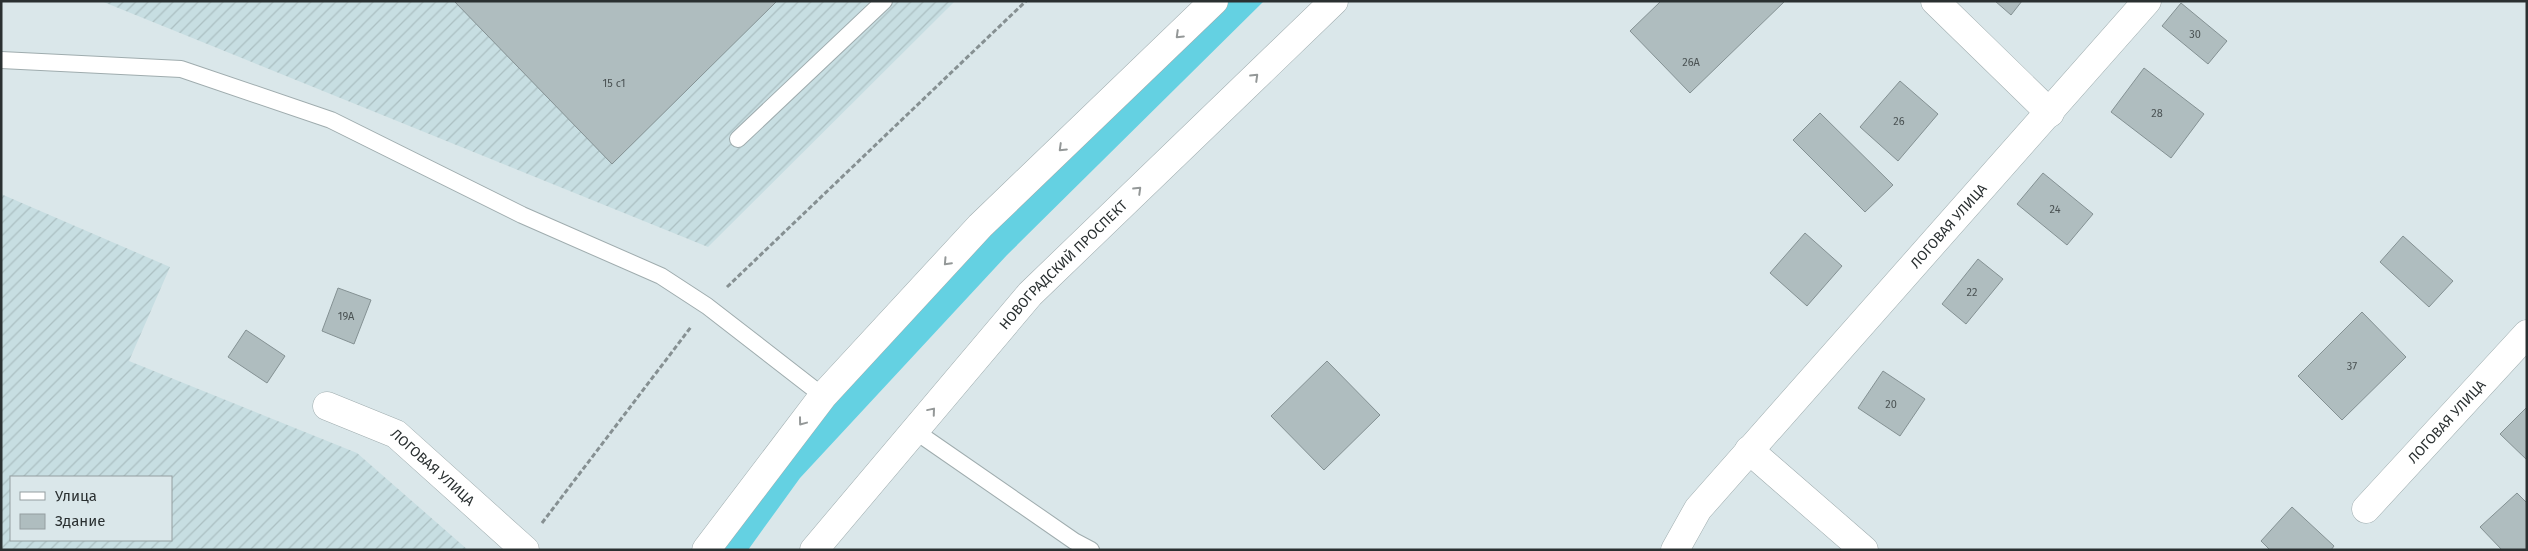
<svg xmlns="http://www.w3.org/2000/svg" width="2528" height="551" viewBox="0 0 2528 551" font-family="'Fira Sans',sans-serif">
<defs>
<pattern id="industrial-furrows" width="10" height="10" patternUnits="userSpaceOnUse" patternTransform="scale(1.25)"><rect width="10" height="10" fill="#c7dee2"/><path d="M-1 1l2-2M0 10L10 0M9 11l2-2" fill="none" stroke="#abbfc2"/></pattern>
</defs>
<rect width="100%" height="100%" fill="#dae7ea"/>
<g fill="url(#industrial-furrows)" fill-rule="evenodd">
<path d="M101 1H955L708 247Z"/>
<path d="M1 194 170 267 129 361 357 453 468 550H1ZM11 477H171V540H11Z"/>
</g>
<path fill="#64d1e2" d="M1222 1H1264L1007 255 800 478 748 550H717L784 459 951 268Z"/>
<g fill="#afbdbf" stroke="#849193">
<path d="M454 1H777L612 164Z"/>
<path d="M1661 1H1785L1690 93 1630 31Z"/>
<path d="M1995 1H2022L2011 15Z"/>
<path d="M2181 3 2227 41 2208 64 2162 26Z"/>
<path d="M2144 68 2204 114 2171 158 2111 112Z"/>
<path d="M1900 81 1938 114 1898 161 1860 127Z"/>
<path d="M1820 113 1893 185 1865 212 1793 140Z"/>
<path d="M2043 173 2093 214 2067 245 2017 204Z"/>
<path d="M1805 233 1842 266 1807 306 1770 273Z"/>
<path d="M2403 236 2453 281 2429 307 2380 262Z"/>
<path d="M1978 259 2003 279 1966 324 1942 304Z"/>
<path d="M338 288 371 300 354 344 322 331Z"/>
<path d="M2362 312 2406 357 2342 420 2298 376Z"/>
<path d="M246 330 285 356 267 383 228 357Z"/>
<path d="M1327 361 1380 415 1324 470 1271 416Z"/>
<path d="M1883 371 1925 399 1900 436 1858 408Z"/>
<path d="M2527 407V460L2500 434Z"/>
<path d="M2517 493 2527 503V550H2502L2480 527Z"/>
<path d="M2292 507 2334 546 2331 550H2270L2261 541Z"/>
</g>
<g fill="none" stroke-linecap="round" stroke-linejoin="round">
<defs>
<g id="lane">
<path d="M1 60 181 69 331 120 522 215 661 276 707 306 823 396"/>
<path d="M738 139 884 1"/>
<path d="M915 431 1074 541 1091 550"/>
</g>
<g id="street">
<path d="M1935 1 2050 113"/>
<path id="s1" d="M327 406 396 434 525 550"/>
<path d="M1749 450 1864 550"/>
<path id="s2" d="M2366 509 2527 334"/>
<path id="s3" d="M1675 550 1698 509 2147 1"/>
</g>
<g id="primary">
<path d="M706 550 823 396 980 226 1214 1"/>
<path id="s4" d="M814 550 1030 294 1334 1"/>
</g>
</defs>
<use href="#lane" stroke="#9facae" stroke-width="18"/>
<use href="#street" stroke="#9facae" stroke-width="29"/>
<use href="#primary" stroke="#9facae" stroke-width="29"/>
<g stroke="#869092" stroke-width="3" stroke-dasharray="5 2.5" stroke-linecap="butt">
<path d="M727 287 1026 1"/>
<path d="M542 523 691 327"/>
</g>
<use href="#lane" stroke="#fff" stroke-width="16"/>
<use href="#street" stroke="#fff" stroke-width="28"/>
<use href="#primary" stroke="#fff" stroke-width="28"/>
</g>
<defs><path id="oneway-chevron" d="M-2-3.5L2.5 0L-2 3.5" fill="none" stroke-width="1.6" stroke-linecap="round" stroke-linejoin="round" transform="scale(1.25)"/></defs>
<g stroke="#949898">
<use href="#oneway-chevron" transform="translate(1179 35) rotate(136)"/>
<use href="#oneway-chevron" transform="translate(1255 77) rotate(-44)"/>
<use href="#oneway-chevron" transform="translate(1062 148) rotate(136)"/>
<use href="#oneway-chevron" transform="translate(1138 190) rotate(-44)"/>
<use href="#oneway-chevron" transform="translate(947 262) rotate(133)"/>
<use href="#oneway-chevron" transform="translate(932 411) rotate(-50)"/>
<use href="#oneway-chevron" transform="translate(802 422) rotate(127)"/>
</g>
<g text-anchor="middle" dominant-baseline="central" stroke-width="5" stroke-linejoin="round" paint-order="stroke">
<g font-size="11" fill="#4b5354">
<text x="2195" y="34">30</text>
<text x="1691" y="62">26А</text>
<text x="614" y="83">15 с1</text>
<text x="2157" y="113">28</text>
<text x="1899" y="121">26</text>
<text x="2055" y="209">24</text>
<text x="1972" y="292">22</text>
<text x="346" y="316">19А</text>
<text x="2352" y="366">37</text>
<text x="1891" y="404">20</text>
</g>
<g font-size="14" fill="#2a3031" stroke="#dae7ea">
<text stroke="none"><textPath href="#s3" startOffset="425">ЛОГОВАЯ УЛИЦА</textPath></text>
<text stroke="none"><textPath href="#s4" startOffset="379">НОВОГРАДСКИЙ ПРОСПЕКТ</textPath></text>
<text stroke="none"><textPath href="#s2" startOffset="119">ЛОГОВАЯ УЛИЦА</textPath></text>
<text stroke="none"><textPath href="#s1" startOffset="124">ЛОГОВАЯ УЛИЦА</textPath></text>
</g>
</g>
<rect width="2528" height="551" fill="none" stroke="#2a3031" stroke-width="5"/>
<rect x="10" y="476" width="162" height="65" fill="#dae7ea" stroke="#949ea0"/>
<rect x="20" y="492" width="25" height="8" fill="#ffffff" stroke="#949ea0"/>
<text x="55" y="501" font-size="15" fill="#2a3031">Улица</text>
<rect x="20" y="514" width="25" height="15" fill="#afbdbf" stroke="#949ea0"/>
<text x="55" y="526" font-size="15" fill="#2a3031">Здание</text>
</svg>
